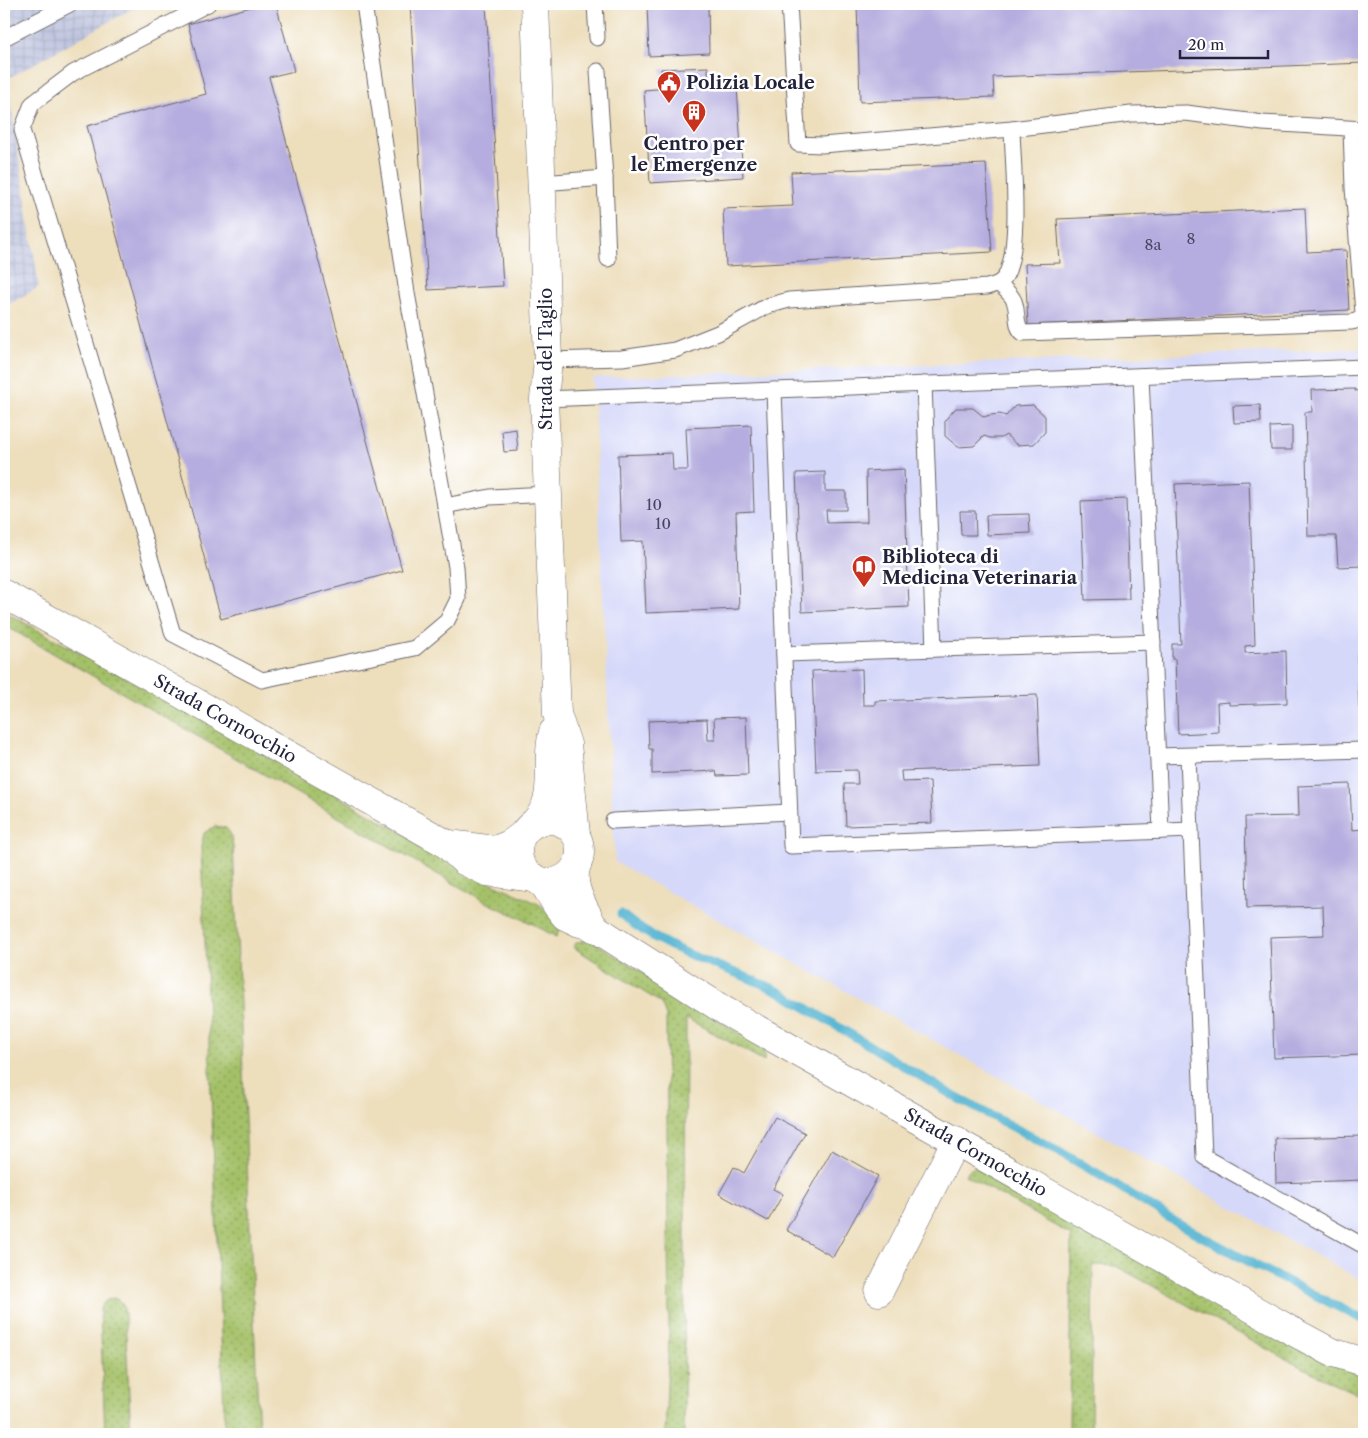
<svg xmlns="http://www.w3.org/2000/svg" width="1368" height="1438" viewBox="0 0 1368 1438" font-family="'Libre Caslon Text',serif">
<defs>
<pattern id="industrial-grid" width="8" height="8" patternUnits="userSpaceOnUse" patternTransform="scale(1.25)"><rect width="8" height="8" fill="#bdc3de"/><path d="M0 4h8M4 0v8" fill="none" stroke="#a2a7bf"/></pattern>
<pattern id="grass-dots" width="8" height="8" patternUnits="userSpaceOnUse" patternTransform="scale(1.25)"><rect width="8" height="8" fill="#a4c168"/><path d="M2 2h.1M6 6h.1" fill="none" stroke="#859c57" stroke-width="1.8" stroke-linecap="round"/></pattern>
</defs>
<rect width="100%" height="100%" fill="#fff"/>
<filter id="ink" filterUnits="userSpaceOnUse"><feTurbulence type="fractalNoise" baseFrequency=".02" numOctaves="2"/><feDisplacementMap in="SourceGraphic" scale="10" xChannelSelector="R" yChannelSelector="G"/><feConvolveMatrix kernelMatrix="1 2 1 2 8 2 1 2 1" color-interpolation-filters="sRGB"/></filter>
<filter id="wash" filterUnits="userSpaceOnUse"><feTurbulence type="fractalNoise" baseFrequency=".0096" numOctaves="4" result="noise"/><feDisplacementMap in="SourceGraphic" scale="20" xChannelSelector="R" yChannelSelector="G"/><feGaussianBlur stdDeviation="1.12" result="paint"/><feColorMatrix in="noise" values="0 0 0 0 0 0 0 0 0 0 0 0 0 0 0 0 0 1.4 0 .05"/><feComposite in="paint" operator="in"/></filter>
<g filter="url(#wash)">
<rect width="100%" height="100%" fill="#eddebc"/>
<path fill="#d5d8f9" d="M1364 348V1282L615 862 593 378Z"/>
<path fill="url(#industrial-grid)" d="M4 4H141L7 79 39 287 4 307Z"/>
<g fill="url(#grass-dots)" stroke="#637252">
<path d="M4 614 12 616 244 742 483 879 528 899 540 905 557 919 561 926 556 937 533 924 486 902 4 625Z"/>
<path d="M215 826 226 828 230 833 233 846 259 1434H225L201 847 204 833Z"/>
<path d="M588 940 594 942 761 1047 765 1055 764 1061 686 1018 684 1434H665L669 1335 666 1016 661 1003 573 947 577 942Z"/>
<path d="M975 1167 1337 1365 1364 1377V1395L1346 1389 1299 1366 1116 1266 1093 1265 1091 1434H1069L1071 1235 965 1175 968 1171Z"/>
<path d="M113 1298C122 1300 124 1306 125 1315L131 1434H105L100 1309C103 1302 106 1300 113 1298Z"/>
</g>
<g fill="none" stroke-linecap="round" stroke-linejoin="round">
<path stroke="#51b2d0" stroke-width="9" d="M621 914C666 953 727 966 780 992L957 1098 1057 1150 1105 1178 1179 1224 1257 1266 1364 1320"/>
</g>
<g id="blocks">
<g fill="#b5addf">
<path d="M262 4H276L294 71 269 77 402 570 221 619 87 126 206 94 188 24Z"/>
<path d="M410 4H486L503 286 428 290Z"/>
<path d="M647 4H708L709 53 649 56Z"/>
<path d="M857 4H1364V63L993 77 994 97 860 102Z"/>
<path d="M708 67 709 87H737L743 177 650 183 644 90 668 88V78L662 79 661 69Z"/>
<path d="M986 164 992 252 726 266 723 209 793 206 791 172Z"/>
<path d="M1305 208 1307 252 1346 250 1349 310 1028 325 1025 264 1060 263 1057 219Z"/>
<path d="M1355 389V391L1364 390V568L1362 569V566L1338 567 1336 536H1308L1305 412H1312L1311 390Z"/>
<path d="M1033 405 1045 416V432L1034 444 1017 445 1006 435 1001 438H990L984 436 974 446 958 447 945 436V420L956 408H973L984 417 990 415 1000 414 1006 416 1015 406Z"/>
<path d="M1260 405 1261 422 1234 423 1233 406Z"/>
<path d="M751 425 754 511 736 512 739 609 646 613 643 541 621 542 618 455 672 453 673 470H688L686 428Z"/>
<path d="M1292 426V450H1271L1270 427Z"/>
<path d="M516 429 518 451 504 452 502 431Z"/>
<path d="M904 469 909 607 802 612 796 473 825 472V491H846V510H826L827 523 867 522 866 471Z"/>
<path d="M1249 481 1255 645 1245 646V653L1286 651 1287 703 1229 705V702L1217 703 1218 732 1178 734 1175 659H1172V644H1181L1175 484Z"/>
<path d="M1126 499 1129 599 1085 600 1081 501Z"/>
<path d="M960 511H975L976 535H961Z"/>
<path d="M1029 514 1030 533 987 535 986 515Z"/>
<path d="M1357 654H1364V708H1359Z"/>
<path d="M862 669 863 705H875V701L1037 695 1040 766 901 771 902 782 930 781 932 823 846 826 844 784H858L857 770 816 771 812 671Z"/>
<path d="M746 717 748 775 717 776 716 771 652 774V749H649L648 721 707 719 708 740H715L714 718Z"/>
<path d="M1350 784 1352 830 1364 829V1055L1274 1058 1270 937 1324 935 1323 906 1247 908 1245 817 1299 816 1298 786Z"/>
<path d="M775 1117 805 1133 773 1189 783 1194 768 1221 719 1194 734 1167 744 1173Z"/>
<path d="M1364 1136V1180L1276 1183 1275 1138Z"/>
<path d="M832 1150 878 1176 833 1257 786 1230Z"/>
</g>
</g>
</g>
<g filter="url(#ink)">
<use href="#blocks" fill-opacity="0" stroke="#696468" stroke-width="1"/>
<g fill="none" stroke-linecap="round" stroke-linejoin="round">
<defs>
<g id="service">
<path d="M208 4 73 73 32 104 22 130 173 634 262 680 415 648 447 621 458 599 456 567 407 293 364 4"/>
<path d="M595 4 597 38"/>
<path d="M789 4 798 144 822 145 1012 129 1131 114 1186 113 1263 123 1364 129"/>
<path d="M4 38 70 4"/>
<path d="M598 71 605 178"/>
<path d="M542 183 605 178 608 259"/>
<path d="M999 284C1003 288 1010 293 1013 299 1019 308 1014 327 1023 333L1351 322C1358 321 1361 319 1363 313L1353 188 1351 129"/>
<path d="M548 360 622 358 675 350 718 333 767 306 789 300 987 287C995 285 1002 283 1006 275 1021 246 1013 165 1012 129"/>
<path d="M1141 376 1161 831"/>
<path d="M924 384 934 649"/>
<path d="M774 390 791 846 1191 830"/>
<path d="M544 399 1364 367"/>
<path d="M445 506 490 497 548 494"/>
<path d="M784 654 1153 642"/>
<path d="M1158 756 1364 750"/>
<path d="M1188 756 1204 1157 1364 1246"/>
<path d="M613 821 789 812"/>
</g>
<g id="minor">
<path d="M535 4 548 360 544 399 557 714 567 744 576 835"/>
<path id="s1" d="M4 594 445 843 464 861 487 872 535 878 545 886 557 906 565 916 580 923 592 926 725 1011 1292 1331 1331 1352 1364 1362"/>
<circle cx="549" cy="851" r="31"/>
<path d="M529 827C562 801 543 766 553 732"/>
<path d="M449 844 495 850 510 844 522 835"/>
<path d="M577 864C571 880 578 896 585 910 589 916 590 922 594 928"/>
<path d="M879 1292 956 1140"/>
</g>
</defs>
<use href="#service" stroke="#696468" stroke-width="17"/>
<use href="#minor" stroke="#696468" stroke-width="29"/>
<use href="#service" stroke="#fff" stroke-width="15"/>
<use href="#minor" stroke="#fff" stroke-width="28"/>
</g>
</g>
<defs>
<symbol id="civic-pin" viewBox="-11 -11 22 30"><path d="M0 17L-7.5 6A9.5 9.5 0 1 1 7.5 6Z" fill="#c8321e" stroke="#fff"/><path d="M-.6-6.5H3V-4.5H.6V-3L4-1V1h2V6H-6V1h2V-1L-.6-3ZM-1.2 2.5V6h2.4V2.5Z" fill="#fff"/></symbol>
<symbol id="building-pin" viewBox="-11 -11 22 30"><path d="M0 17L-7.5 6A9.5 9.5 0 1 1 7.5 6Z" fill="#c8321e" stroke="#fff"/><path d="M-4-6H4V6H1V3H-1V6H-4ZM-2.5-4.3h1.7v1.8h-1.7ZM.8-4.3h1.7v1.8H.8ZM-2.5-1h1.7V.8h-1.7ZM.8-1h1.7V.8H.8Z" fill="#fff"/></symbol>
<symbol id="library-pin" viewBox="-11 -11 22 30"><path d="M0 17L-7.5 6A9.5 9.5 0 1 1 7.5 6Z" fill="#c8321e" stroke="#fff"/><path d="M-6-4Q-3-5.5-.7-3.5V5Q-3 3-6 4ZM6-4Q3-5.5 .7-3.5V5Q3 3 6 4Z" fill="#fff"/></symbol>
</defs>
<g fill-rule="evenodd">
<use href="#civic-pin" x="655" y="69" width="28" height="38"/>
<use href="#building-pin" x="680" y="98" width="28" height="38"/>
<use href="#library-pin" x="850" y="553" width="28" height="38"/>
</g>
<g text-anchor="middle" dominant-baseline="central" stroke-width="5" stroke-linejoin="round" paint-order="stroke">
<g font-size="15" fill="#474564">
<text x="1191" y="238">8</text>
<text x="1153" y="244">8a</text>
<text x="654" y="504">10</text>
<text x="663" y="523">10</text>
</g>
<g font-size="18" font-weight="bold" fill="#22223b" stroke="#fff" text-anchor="start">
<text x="686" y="83">Polizia Locale</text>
<text x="694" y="144" text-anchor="middle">Centro per<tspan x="694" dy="21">le Emergenze</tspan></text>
<text x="882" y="557">Biblioteca di<tspan x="882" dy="21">Medicina Veterinaria</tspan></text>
</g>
<g font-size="18" fill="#22223b" stroke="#fff">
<text transform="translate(546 359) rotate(-90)">Strada del Taglio</text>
<text stroke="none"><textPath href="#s1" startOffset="254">Strada Cornocchio</textPath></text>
<text stroke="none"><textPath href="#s1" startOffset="1130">Strada Cornocchio</textPath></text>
</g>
</g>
<rect width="1368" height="1438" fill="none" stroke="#fff" stroke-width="20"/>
<path d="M1180 50v8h88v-8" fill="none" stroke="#22223b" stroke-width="2.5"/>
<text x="1188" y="50" font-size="15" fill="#22223b" stroke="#ffffff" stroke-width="4" paint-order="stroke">20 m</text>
</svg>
